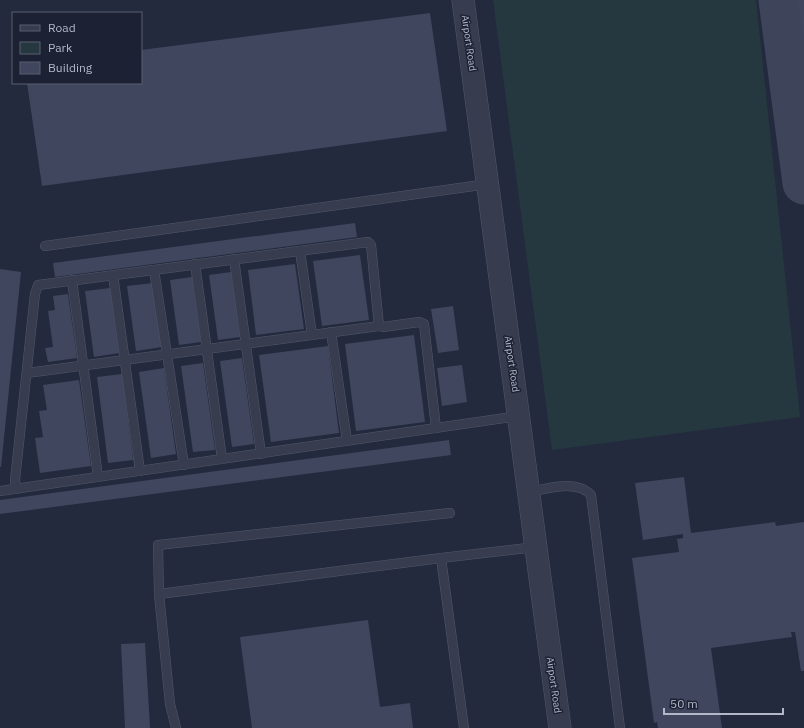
<svg xmlns="http://www.w3.org/2000/svg" width="804" height="728" viewBox="0 0 804 728" font-family="'IBM Plex Sans',sans-serif">
<rect width="100%" height="100%" fill="#232a3e"/>
<path fill="#25383f" d="M493 0H756L800 417 552 450Z"/>
<g fill="none" stroke-linecap="round" stroke-linejoin="round">
<path stroke="#3e455a" stroke-width="43" d="M780 0 804 183"/>
</g>
<g fill="#3f465e">
<path d="M798 0H804V36H803Z"/>
<path d="M430 13 447 131 42 186 27 83H141V50Z"/>
<path d="M355 223 357 237 55 277 53 263Z"/>
<path d="M360 255 369 320 322 326 313 261Z"/>
<path d="M295 264 304 329 256 335 248 270Z"/>
<path d="M0 269 21 272 1 467H0Z"/>
<path d="M231 272 240 337 218 340 209 275Z"/>
<path d="M192 277 201 342 179 345 170 280Z"/>
<path d="M153 283 162 347 136 351 127 286Z"/>
<path d="M110 288 119 353 94 357 85 291Z"/>
<path d="M68 294 77 358 48 362 45 348 53 347 48 311 55 310 53 296Z"/>
<path d="M453 306 459 350 438 353 431 309Z"/>
<path d="M414 335 425 422 356 431 345 344Z"/>
<path d="M328 346 339 433 271 442 259 355Z"/>
<path d="M242 358 254 444 232 447 220 361Z"/>
<path d="M203 363 215 450 193 452 181 366Z"/>
<path d="M462 365 467 402 442 406 437 368Z"/>
<path d="M164 368 176 454 151 458 139 372Z"/>
<path d="M122 374 133 460 108 463 97 377Z"/>
<path d="M79 380 91 466 40 473 35 438 43 437 39 411 47 410 43 385Z"/>
<path d="M449 440 451 455 0 514V500Z"/>
<path d="M684 477 691 533 775 522 776 526 804 522V671H801L795 632H791L792 637 711 648 722 728H658L657 722 654 723 632 558 679 552 677 539 683 538V534L643 540 635 483Z"/>
<path d="M368 620 380 707 410 703 413 728H252L240 637Z"/>
<path d="M145 643 150 728H125L121 644Z"/>
</g>
<g fill="none" stroke-linecap="round" stroke-linejoin="round">
<defs>
<g id="service">
<path d="M45 246 488 184"/>
<path d="M300 251 312 335"/>
<path d="M234 259 261 454"/>
<path d="M195 264 222 459"/>
<path d="M154 270 184 465"/>
<path d="M113 275 140 471"/>
<path d="M72 280 98 477"/>
<path d="M331 332 347 441"/>
<path d="M27 373 379 326"/>
<path d="M16 489 15 480 35 294 38 285 368 242 371 245 379 326 383 327 419 322 424 324 436 428"/>
<path d="M0 491 519 416"/>
<path d="M529 492C545 489 564 483 580 488 584 489 588 492 591 495L620 728"/>
<path d="M441 558 464 728"/>
<path d="M159 594 158 545 450 513"/>
<path d="M176 728 170 704 159 594 441 558 536 547"/>
</g>
<path id="tertiary" d="M463 0 560 728"/>
</defs>
<use href="#service" stroke="#525869" stroke-width="10"/>
<use href="#tertiary" stroke="#525869" stroke-width="23"/>
<use href="#service" stroke="#373d4e" stroke-width="9"/>
<use href="#tertiary" stroke="#373d4e" stroke-width="22"/>
</g>
<g text-anchor="middle" dominant-baseline="central" stroke-width="3" stroke-linejoin="round" paint-order="stroke">
<g font-size="10" fill="#b3b8c9" stroke="#1c2233">
<text transform="translate(469 43) rotate(82)">Airport Road</text>
<text transform="translate(512 364) rotate(82)">Airport Road</text>
<text transform="translate(554 685) rotate(82)">Airport Road</text>
</g>
</g>
<rect x="12" y="12" width="130" height="72" fill="#1c2233" stroke="#585e6f"/>
<rect x="20" y="25" width="20" height="6" fill="#373d4e" stroke="#585e6f"/>
<text x="48" y="32" font-size="12" fill="#b3b8c9">Road</text>
<rect x="20" y="42" width="20" height="12" fill="#25383f" stroke="#585e6f"/>
<text x="48" y="52" font-size="12" fill="#b3b8c9">Park</text>
<rect x="20" y="62" width="20" height="12" fill="#3f465e" stroke="#585e6f"/>
<text x="48" y="72" font-size="12" fill="#b3b8c9">Building</text>
<path d="M664 708v6h119v-6" fill="none" stroke="#b3b8c9" stroke-width="2"/>
<text x="670" y="708" font-size="12" fill="#b3b8c9" stroke="#1c2233" stroke-width="3" paint-order="stroke">50 m</text>
</svg>
